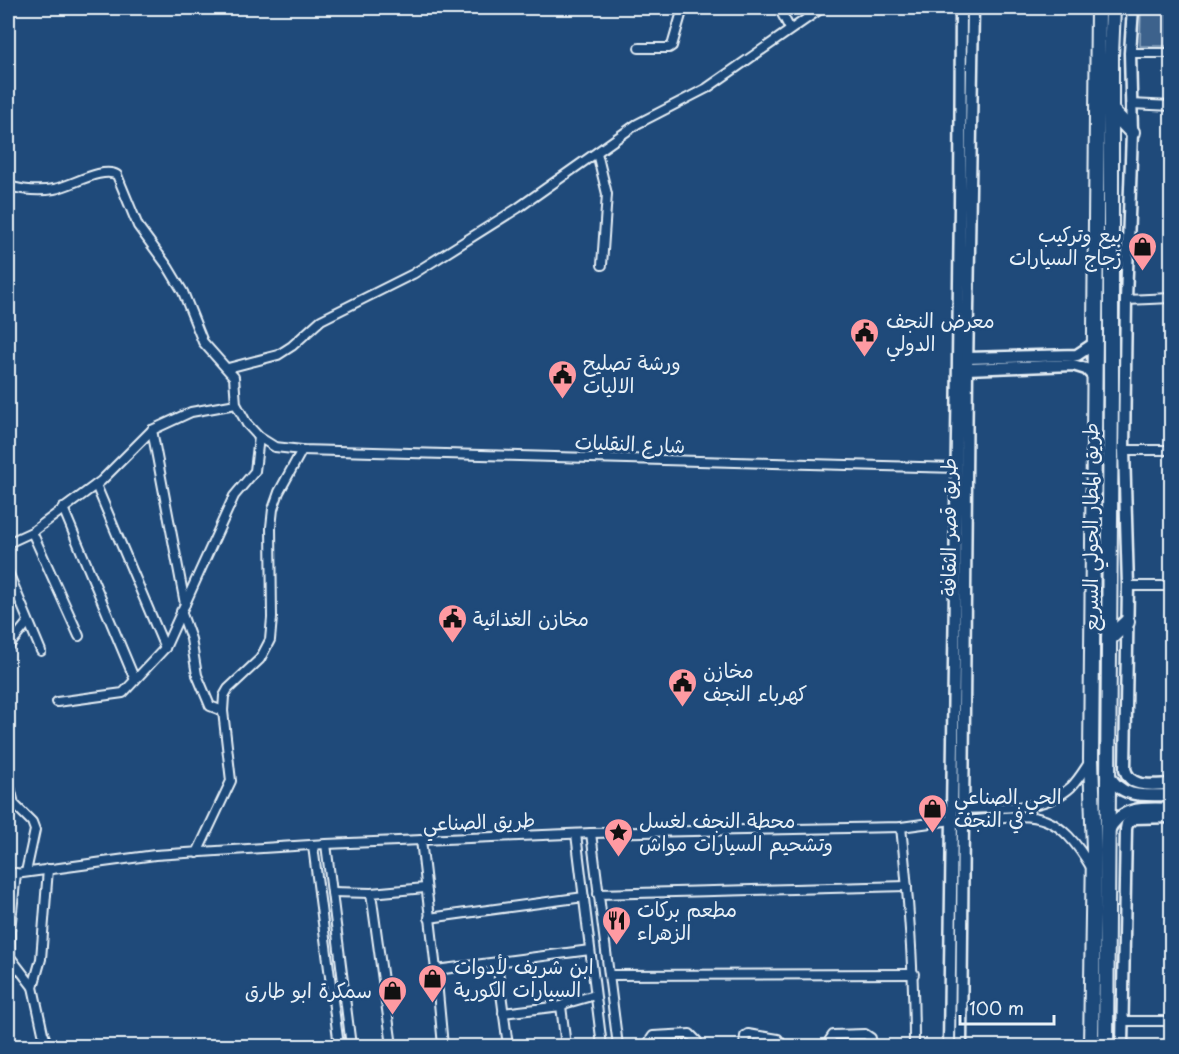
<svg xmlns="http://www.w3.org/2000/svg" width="1179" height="1054" viewBox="0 0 1179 1054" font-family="'Playpen Sans','Playpen Sans Arabic',sans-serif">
<rect width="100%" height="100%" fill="#1f4a7a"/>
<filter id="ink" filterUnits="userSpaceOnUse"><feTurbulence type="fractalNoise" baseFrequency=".0167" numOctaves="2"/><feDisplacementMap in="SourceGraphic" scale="12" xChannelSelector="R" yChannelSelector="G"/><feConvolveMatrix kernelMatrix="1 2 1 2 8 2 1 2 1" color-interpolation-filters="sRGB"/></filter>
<g filter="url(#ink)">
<path fill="#3c628c" stroke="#92aac2" stroke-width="1.5" d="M1141 8H1171V46H1140Z"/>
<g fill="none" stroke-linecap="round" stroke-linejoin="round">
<defs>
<g id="street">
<path d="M679 8H726"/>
<path d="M779 8 790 29"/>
<path d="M639 48H669L672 46 683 8"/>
<path d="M1130 53H1172"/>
<path d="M1131 104 1172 106"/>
<path d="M597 153 607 194 602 265"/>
<path d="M8 186C23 190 38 192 54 189 71 186 103 166 117 175L138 226 168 267 183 292 203 342 234 377 236 404 247 424 259 437 275 447 302 450 957 468"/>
<path d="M1126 300 1172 298"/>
<path d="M228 368 278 355 292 346 321 320 413 274 518 208 637 124 707 88 822 8"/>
<path d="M152 430 185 604"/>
<path d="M1124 450H1172"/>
<path d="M96 485 165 648"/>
<path d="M63 508 135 680"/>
<path d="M32 532 79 636"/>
<path d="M8 543 32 532 101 481 152 430 191 412 236 404"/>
<path d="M8 572 41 651"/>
<path d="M1128 586H1172"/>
<path d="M181 611 191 639 197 675 210 706 223 711"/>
<path d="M8 647 28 622"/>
<path d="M57 702 123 693 165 648 234 496 255 471 259 437"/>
<path d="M8 779 14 804 32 822 35 830 26 872"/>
<path d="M964 809C998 807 1044 812 1071 787 1079 779 1084 770 1090 761"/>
<path d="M963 821C1030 816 1053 802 1092 869"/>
<path d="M901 827C909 901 914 973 914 1046"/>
<path d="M591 833 618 1046"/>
<path d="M576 834 602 1046"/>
<path d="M421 840 436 970 443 1046"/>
<path d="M326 844 351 1046"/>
<path d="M313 846 339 1046"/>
<path d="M197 853 231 781 223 711 224 696 228 689 260 659 270 640 272 618 271 527 273 509 279 492 302 450"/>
<path d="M48 869 41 959 33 987 43 1033 48 1046"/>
<path d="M16 873 10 931V957L33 987"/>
<path d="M8 875 155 855 326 844 591 833 901 827 952 820"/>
<path d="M332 892 371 893 425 888"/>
<path d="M371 893 392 1046"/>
<path d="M598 894 907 886"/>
<path d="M429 918 584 897"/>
<path d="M497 963 508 1046"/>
<path d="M436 970 590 950"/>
<path d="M610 975 914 974"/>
<path d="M561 1006 566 1046"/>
<path d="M503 1013 561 1006 567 1003 595 995"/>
<path d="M1122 1021H1172"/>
<path d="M649 1046V1042L653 1036 690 1034 697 1041V1046"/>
<path d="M744 1046 745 1036 748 1034 778 1039 783 1046"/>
<path d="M829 1046V1041L833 1035 865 1034 871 1038V1046"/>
</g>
<g id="secondary">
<path d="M1133 8 1130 53 1132 132 1126 300 1124 450 1128 586 1125 769C1130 790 1155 784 1172 784"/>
<path d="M967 358 1077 355 1095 343"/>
<path d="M967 369 1073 365 1086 369 1095 378"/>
<path d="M1109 774C1120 800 1148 795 1172 795"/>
<path d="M1108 833C1119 805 1146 808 1172 809"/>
<path d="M949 1046 960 207 961 8"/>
<path d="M961 1046 967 369 973 8"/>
<path d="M1122 1046 1126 829 1127 824 1134 818 1172 817"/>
</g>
<g id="highway">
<path d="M1112 111 1132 132"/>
<path d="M1109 639 1127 622"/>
<path d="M1091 1046 1094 851 1091 759 1098 8"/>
<path d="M1106 1046 1111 388V55L1113 8"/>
</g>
</defs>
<use href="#street" stroke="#e8f1f8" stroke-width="12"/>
<use href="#secondary" stroke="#e8f1f8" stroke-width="15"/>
<use href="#highway" stroke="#e8f1f8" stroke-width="18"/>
<use href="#street" stroke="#1f4a7a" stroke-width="8"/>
<use href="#secondary" stroke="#1f4a7a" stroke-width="10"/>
<use href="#highway" stroke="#1f4a7a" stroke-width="14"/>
</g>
</g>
<defs>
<symbol id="shop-pin" viewBox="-11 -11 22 30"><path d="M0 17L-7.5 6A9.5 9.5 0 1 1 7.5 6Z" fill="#ff9aa2" stroke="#1f4a7a"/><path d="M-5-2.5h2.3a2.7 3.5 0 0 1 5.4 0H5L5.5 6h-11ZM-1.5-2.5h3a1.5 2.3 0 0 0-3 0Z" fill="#111"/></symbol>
<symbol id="civic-pin" viewBox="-11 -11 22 30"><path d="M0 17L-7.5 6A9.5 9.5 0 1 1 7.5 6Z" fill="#ff9aa2" stroke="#1f4a7a"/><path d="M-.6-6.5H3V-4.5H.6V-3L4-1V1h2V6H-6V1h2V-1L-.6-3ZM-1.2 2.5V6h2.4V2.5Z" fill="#111"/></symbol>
<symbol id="sight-pin" viewBox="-11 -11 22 30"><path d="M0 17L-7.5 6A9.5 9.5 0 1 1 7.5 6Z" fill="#ff9aa2" stroke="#1f4a7a"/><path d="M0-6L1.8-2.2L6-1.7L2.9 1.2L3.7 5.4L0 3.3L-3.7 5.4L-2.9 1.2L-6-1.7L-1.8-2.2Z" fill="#111"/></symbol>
<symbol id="restaurant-pin" viewBox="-11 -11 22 30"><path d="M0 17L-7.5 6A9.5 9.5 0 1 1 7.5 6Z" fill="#ff9aa2" stroke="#1f4a7a"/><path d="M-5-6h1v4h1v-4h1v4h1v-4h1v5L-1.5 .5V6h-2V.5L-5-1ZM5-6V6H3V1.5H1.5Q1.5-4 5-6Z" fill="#111"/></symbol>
</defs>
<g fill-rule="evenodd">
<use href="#shop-pin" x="1126" y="230" width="33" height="45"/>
<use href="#civic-pin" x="848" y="316" width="33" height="45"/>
<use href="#civic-pin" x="546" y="358" width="33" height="45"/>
<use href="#civic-pin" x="436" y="602" width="33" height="45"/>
<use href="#civic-pin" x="666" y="666" width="33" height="45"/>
<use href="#shop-pin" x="916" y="792" width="33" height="45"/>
<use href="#sight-pin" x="602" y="816" width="33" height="45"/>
<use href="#restaurant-pin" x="600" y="904" width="33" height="45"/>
<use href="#shop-pin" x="416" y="962" width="33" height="45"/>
<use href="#shop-pin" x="376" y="974" width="33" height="45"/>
</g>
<g text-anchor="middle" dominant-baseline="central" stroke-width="6" stroke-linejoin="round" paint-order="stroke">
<g font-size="20" fill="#e8f1f8" stroke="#1f4a7a" text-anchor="start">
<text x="1122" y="234" text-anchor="end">بيع وتركيب<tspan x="1122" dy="23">زجاج السيارات</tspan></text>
<text x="886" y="320">معرض النجف<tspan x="886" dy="23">الدولي</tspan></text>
<text x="583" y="362">ورشة تصليح<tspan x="583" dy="23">الاليات</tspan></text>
<text x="473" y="618">مخازن الغذائية</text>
<text x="703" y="670">مخازن<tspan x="703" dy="23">كهرباء النجف</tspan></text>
<text x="954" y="796">الحي الصناعي<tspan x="954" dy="23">في النجف</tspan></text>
<text x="639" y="820">محطة النجف لغسل<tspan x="639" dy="23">وتشحيم السيارات مواش</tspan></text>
<text x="637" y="909">مطعم بركات<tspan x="637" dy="23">الزهراء</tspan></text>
<text x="454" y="966">ابن شريف لأدوات<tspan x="454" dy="23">السيارات الكورية</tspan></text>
<text x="372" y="990" text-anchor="end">سمكرة ابو طارق</text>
</g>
<g font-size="20" fill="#e8f1f8" stroke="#1f4a7a">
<text transform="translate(630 443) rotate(2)">شارع النقليات</text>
<text transform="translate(948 527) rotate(-90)">طريق قصر الثقافة</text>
<text transform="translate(1090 527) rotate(-90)">طريق المطار الحولي السريع</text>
<text transform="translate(479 821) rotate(-2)">طريق الصناعي</text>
</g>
</g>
<rect width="1179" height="1054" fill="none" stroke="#1f4a7a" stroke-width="30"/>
<rect x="15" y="15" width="1149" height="1024" fill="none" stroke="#e8f1f8" stroke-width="2" filter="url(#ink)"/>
<path d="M960 1015v9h94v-9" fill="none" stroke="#e8f1f8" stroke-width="3"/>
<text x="969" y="1015" font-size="18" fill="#e8f1f8" stroke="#1f4a7a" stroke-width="4.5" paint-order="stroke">100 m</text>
</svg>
